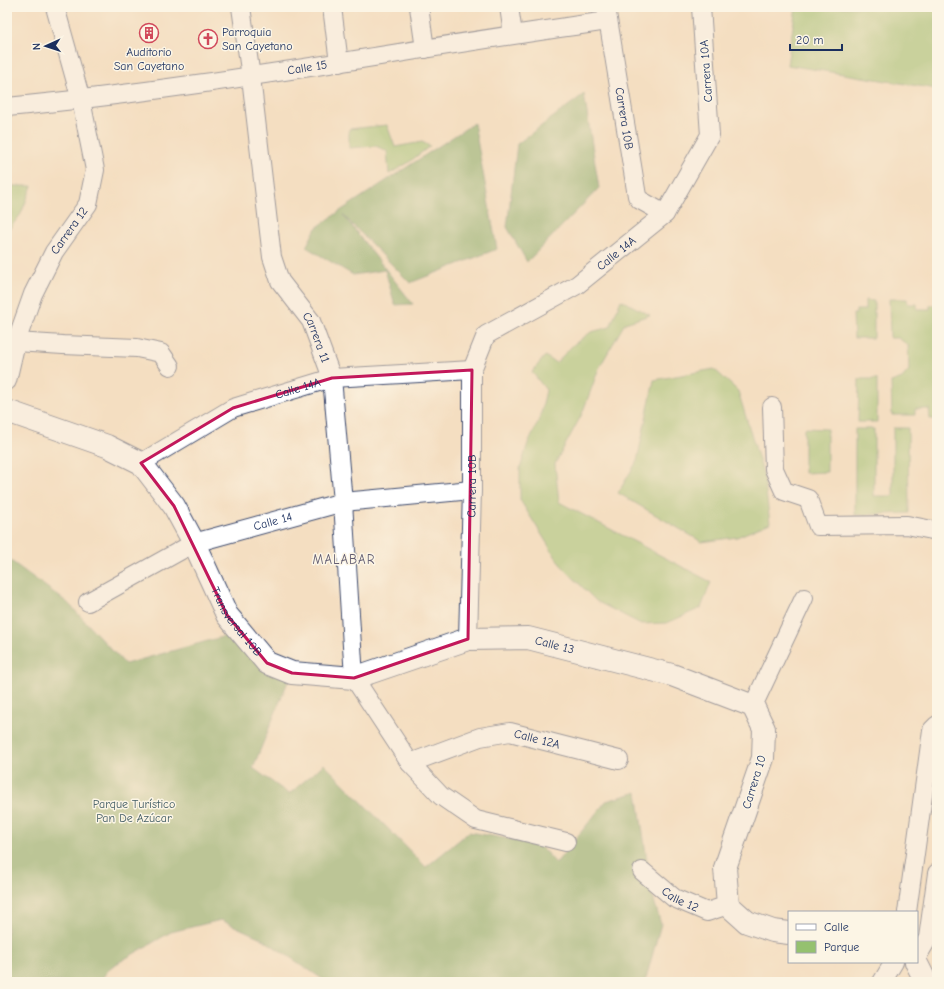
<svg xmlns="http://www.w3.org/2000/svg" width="944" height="989" viewBox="0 0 944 989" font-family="'Comic Neue',sans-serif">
<rect width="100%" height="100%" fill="#fcf5e5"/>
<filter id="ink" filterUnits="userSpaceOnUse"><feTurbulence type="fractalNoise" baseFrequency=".025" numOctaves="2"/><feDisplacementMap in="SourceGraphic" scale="8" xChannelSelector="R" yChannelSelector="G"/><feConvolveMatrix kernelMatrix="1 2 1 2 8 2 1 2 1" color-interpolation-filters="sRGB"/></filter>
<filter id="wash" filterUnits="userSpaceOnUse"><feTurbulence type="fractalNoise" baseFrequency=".012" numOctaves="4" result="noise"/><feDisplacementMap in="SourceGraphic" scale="16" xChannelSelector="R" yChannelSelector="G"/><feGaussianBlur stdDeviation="0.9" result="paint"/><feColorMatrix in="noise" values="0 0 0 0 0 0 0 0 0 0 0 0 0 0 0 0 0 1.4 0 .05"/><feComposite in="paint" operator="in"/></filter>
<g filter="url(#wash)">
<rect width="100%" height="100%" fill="#f4dec1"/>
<g fill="#95c16f" stroke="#587866">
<path d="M796 7H937V89L787 65Z"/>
<path d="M387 125 395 147 422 142 430 146 408 163 389 174 387 151 376 146 349 148V129Z"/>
<path d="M7 186H32L21 214 7 232Z"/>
<path d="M889 299H907L908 304H917V309H930V305H937V425L936 419H930L929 409H915V415H892L891 382 902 378 909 370 908 345 898 338H890Z"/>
<path d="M621 300 650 315 625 323 599 368 582 414 555 464 559 502 711 582 701 608 667 623 641 624 596 601 560 564 520 500V469L528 443 540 418 546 390 532 372 545 356 556 363 573 345 591 332 610 327Z"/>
<path d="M865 300 874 301V338H854L853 314H856V310H865Z"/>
<path d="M714 369 738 391 764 476 770 523 737 537 702 542 618 493 637 461 654 380Z"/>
<path d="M859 379H877V422H858Z"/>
<path d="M804 428 827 429V472L804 473Z"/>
<path d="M893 428H908L909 513 855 515V429H874V496H893Z"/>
</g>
<g fill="#78a762" stroke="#4a6b60">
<path d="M584 94 599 188 527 262 507 227 517 144Z"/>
<path d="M474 123 497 249 410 283 343 215 413 304 395 305 385 270 353 275 306 247 316 228 340 211Z"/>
<path d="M7 558 68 603 125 664 236 633 289 679 253 768 289 794 324 764 426 867 469 832 538 844 556 863 606 801 637 792 652 894 661 924 645 982H327L261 938 221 920 171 932 111 967 99 982H7Z"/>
</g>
</g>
<g filter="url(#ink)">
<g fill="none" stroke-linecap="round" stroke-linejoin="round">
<defs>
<g id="street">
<path id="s1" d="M241 7 251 77 272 257 280 281 311 321 332 378 343 502 354 678 410 763 441 796 476 820 566 842"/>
<path d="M332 7 339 63"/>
<path d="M419 7 425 49"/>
<path d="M509 7 513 34"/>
<path id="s2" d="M606 7 637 196 640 200 665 214"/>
<path id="s3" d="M7 107C209 88 407 49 608 21"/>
<path d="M16 342 63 345 137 348 161 353 170 366"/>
<path id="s4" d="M7 381 16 342 33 294 54 252 88 204 95 170 81 100 55 7"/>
<path d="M772 407 774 469 784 491 808 499 818 526 907 525 937 531"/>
<path id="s5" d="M141 463 233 408 332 378 472 370"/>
<path id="s6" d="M88 602 194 543 343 502 472 490"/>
<path id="s7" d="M468 639 472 490V370L486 335 577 285 665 214 710 135 701 7"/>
<path d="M753 706 804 598"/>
<path id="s8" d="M410 763 480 737 510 732 619 760"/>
<path id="s9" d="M642 871 674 898 707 912 728 905"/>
<path d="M907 912 932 730 937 725"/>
<path d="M917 957 928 938 937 873"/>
<path d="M882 982 894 962"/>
</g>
<g id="secondary">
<path id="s10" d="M7 411 107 446 141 463 174 506 194 543 227 615 267 663 292 673 354 678 468 639 528 638 672 675 753 706 764 729 763 758 725 868 728 905 747 922 773 931 789 933"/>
<path d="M916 962 926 982"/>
</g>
</defs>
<use href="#street" stroke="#3c496d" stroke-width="20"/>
<use href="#secondary" stroke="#3c496d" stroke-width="24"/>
<use href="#street" stroke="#fff" stroke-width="18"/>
<use href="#secondary" stroke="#fff" stroke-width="22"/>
</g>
</g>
<path d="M0 0H944V989H0ZM472 370 468 639 354 678 292 673 267 663 227 615 174 506 141 463 233 408 332 378Z" fill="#f4dec1" fill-opacity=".55" fill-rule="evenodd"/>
<path fill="none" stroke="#c2185b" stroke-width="3" stroke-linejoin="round" d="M472 370 468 639 354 678 292 673 267 663 227 615 174 506 141 463 233 408 332 378Z"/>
<defs>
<symbol id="building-ring" viewBox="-11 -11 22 22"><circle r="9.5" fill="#fcf5e5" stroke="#d1495b" stroke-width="1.5"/><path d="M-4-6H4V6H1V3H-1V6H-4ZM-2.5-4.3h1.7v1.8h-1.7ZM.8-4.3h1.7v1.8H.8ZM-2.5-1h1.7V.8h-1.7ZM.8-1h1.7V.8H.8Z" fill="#d1495b"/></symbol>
<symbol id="church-ring" viewBox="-11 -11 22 22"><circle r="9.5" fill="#fcf5e5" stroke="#d1495b" stroke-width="1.5"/><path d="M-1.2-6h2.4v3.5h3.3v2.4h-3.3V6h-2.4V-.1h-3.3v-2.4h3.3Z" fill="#d1495b"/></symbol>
</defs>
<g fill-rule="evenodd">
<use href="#building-ring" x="138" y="22" width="22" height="22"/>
<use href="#church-ring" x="197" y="28" width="22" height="22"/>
</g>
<g text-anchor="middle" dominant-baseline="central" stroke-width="3" stroke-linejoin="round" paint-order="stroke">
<g font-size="12" fill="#1b2f5e" stroke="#fcf5e5" text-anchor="start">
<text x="222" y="32">Parroquia<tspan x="222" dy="14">San Cayetano</tspan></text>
<text x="149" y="52" text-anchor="middle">Auditorio<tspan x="149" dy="14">San Cayetano</tspan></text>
</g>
<g font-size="12" fill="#1b2f5e" stroke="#fcf5e5">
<text stroke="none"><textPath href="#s3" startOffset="303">Calle 15</textPath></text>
<text transform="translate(706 71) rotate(-94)">Carrera 10A</text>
<text stroke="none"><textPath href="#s2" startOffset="113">Carrera 10B</textPath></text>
<text stroke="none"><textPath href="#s4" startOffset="164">Carrera 12</textPath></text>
<text stroke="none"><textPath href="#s7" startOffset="461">Calle 14A</textPath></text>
<text stroke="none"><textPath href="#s1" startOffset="345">Carrera 11</textPath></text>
<text stroke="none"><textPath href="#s5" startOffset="175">Calle 14A</textPath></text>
<text stroke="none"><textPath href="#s7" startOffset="153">Carrera 10B</textPath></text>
<text stroke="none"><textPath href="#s6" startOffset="203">Calle 14</textPath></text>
<text stroke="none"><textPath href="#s10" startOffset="330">Transversal 10B</textPath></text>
<text stroke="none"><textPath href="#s10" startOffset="679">Calle 13</textPath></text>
<text stroke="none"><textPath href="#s8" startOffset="133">Calle 12A</textPath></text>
<text transform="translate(754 782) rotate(-73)">Carrera 10</text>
<text stroke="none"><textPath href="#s9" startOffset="48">Calle 12</textPath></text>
</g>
<g font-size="12" fill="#405b63" stroke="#fcf5e5">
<text x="134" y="804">Parque Turístico<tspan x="134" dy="14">Pan De Azúcar</tspan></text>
</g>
<g font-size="13" letter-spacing="1" fill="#615c71" stroke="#fcf5e5">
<text x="344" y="559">MALABAR</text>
</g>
</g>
<rect width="944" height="989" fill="none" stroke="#fcf5e5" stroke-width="24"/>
<rect x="788" y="911" width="130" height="52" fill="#fcf5e5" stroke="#a2a6af"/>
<rect x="796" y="924" width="20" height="6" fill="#ffffff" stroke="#a2a6af"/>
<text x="824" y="931" font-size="12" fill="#1b2f5e">Calle</text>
<rect x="796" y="941" width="20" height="12" fill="#95c16f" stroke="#a2a6af"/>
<text x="824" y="951" font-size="12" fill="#1b2f5e">Parque</text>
<g transform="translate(46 46) rotate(267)" stroke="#fcf5e5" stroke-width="3" paint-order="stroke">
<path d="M0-3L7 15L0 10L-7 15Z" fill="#1b2f5e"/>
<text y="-6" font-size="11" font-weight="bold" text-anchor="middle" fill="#1b2f5e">N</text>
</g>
<path d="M790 44v6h52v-6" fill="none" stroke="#1b2f5e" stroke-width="2"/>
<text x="796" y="44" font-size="12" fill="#1b2f5e" stroke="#fcf5e5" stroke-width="3" paint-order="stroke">20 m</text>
</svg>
